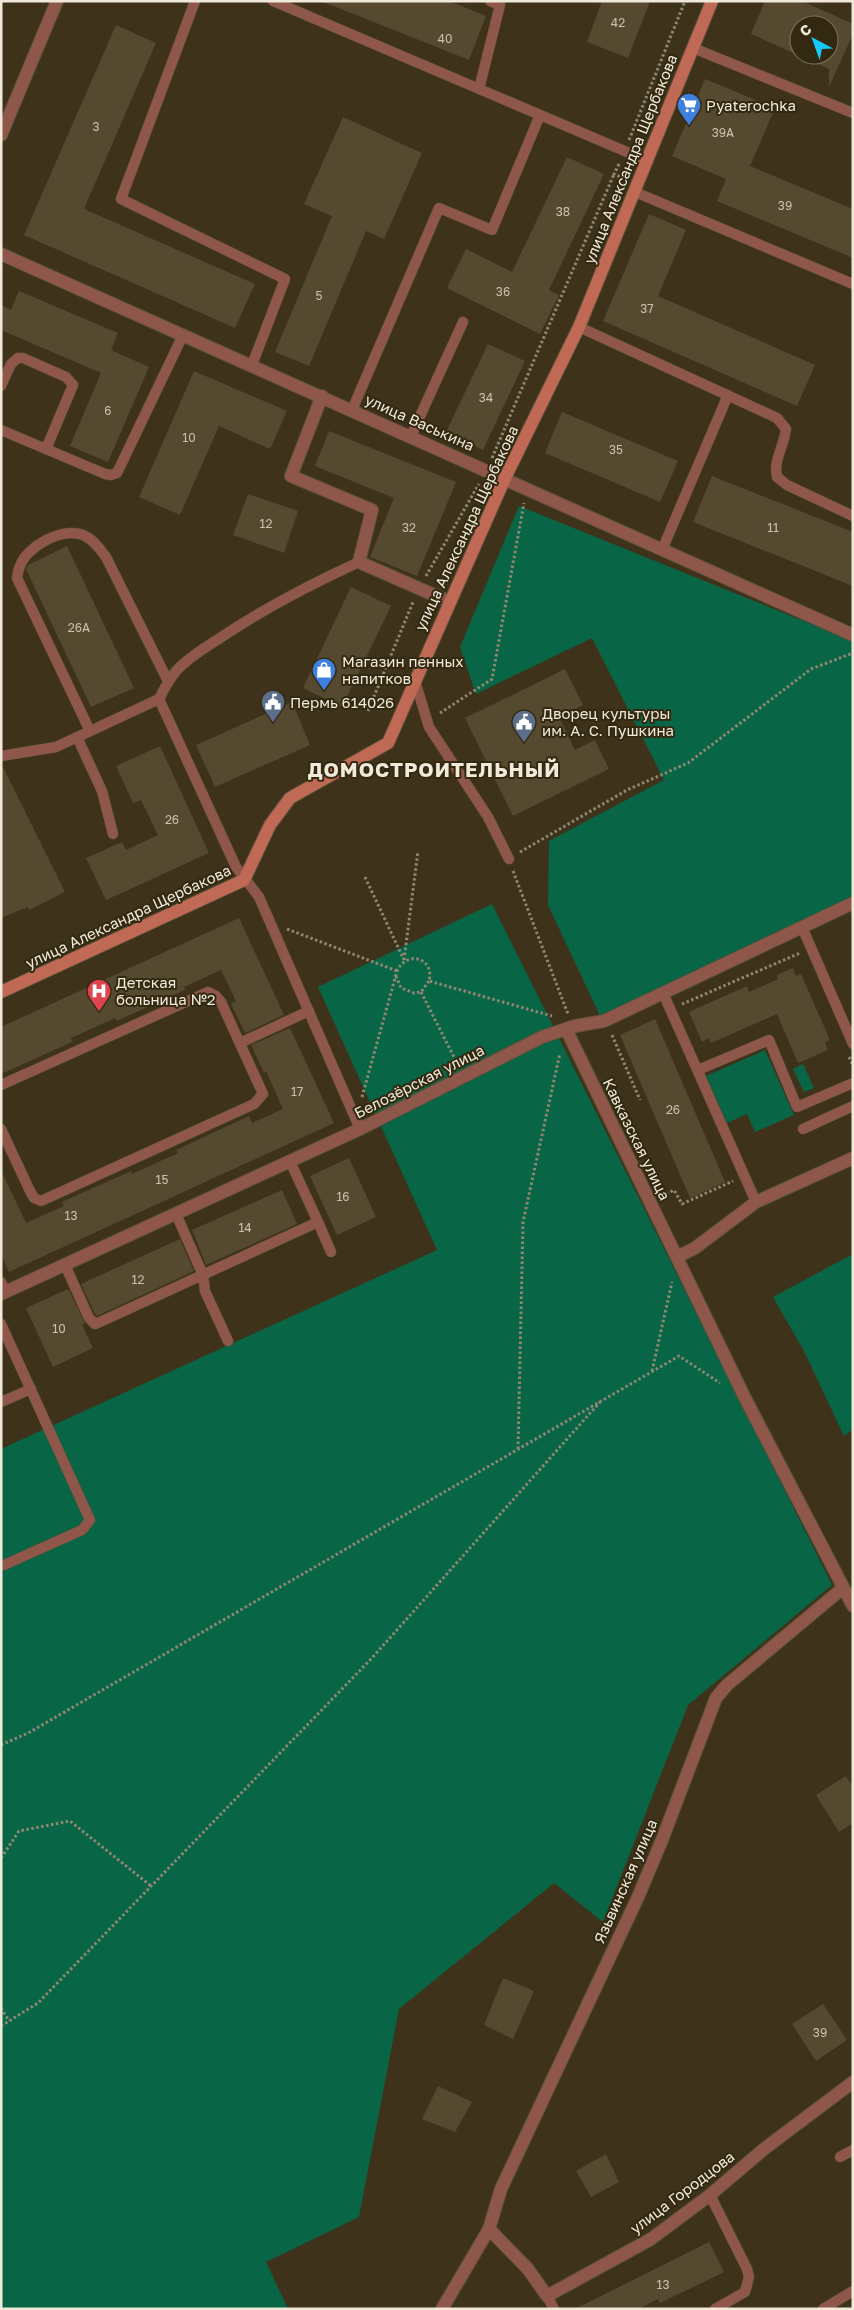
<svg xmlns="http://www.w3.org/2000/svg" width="854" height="2310" viewBox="0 0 854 2310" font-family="'Golos Text',sans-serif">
<rect width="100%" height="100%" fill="#3e331a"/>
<g fill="#086646">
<path d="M519 506 853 641V896L601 1018 548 905 549 841 664 780 592 638 476 694 460 647Z"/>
<path d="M492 904 832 1585 688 1705 603 1922 554 1883 399 2009 359 2217 266 2262 288 2309H1V1449L437 1250 318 987Z"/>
<path d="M765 1050 794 1115 755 1132 747 1114 727 1123 706 1076Z"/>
<path d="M803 1064 814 1088 804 1092 793 1069Z"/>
<path d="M853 1254V1429L844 1436 804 1351 773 1297Z"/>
</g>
<g fill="#554930" fill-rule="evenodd">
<path d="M321 1H449L486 16 469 60Z"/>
<path d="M602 1H650L628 58 587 42Z"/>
<path d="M765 1H802L853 24V34L829 87V69L751 34ZM799 25H829V55H799Z"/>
<path d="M116 25 156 43 84 209 255 284 235 328 24 235Z"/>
<path d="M705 79 775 108 750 166 853 209V258L717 201 726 179 672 156Z"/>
<path d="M343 117 422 153 384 239 366 231 309 366 275 352 332 216 304 204Z"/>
<path d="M567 157 604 174 549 290 559 295 540 334 447 288 466 249 512 272Z"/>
<path d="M649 214 686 230 658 296 815 365 797 406 603 321Z"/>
<path d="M19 291 118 333 111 350 149 367 108 462 70 446 101 373 1 330V305L11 310Z"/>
<path d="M488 344 525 361 483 450 446 432Z"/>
<path d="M194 371 287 411 270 449 219 426 180 515 139 497Z"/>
<path d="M562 412 678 461 660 502 545 453Z"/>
<path d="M329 431 456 482 417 576 370 557 394 498 315 466Z"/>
<path d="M712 476 853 532V586L693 522Z"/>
<path d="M248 494 298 511 284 553 233 535Z"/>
<path d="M67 546 134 688 91 707 26 569 28 565Z"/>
<path d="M351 587 391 606 342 707 303 688Z"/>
<path d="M565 669 583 705 559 717 575 750 595 740 609 769 513 816 465 718Z"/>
<path d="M292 702 310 745 215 787 196 745Z"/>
<path d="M160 746 209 853 106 900 86 858 122 842 126 850 158 835 141 800 133 803 116 766Z"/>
<path d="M1 763 65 892 29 910 28 907 1 918Z"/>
<path d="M239 918 284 1015 245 1033 231 1004 236 1001 221 970 184 987 185 990 117 1021 115 1018 71 1038 72 1042 1 1074V1027Z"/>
<path d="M793 968 796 976 801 974 830 1040 825 1042 828 1050 798 1063 777 1014 711 1043 709 1038 702 1042 689 1012 747 986 749 992 778 979 777 975Z"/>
<path d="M655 1019 725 1182 690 1198 620 1035Z"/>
<path d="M290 1028 334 1123 9 1272 1 1255V1170L26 1223 64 1206 62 1202 131 1171 132 1174 178 1153 176 1150 249 1116 252 1123 283 1109 266 1071 264 1073 251 1045Z"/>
<path d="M349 1158 376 1217 337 1235 310 1176Z"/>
<path d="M282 1190 297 1224 206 1265 192 1230Z"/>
<path d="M180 1239 194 1271 97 1316 95 1314 81 1284Z"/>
<path d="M66 1290H69L85 1323 82 1325 93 1348 53 1367 26 1308Z"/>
<path d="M846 1776 853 1787V1823L839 1832 816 1795Z"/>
<path d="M503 1978 534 1991 513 2039 484 2025Z"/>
<path d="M823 2004 847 2040 816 2061 792 2024Z"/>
<path d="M438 2086 472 2102 455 2132 422 2119Z"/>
<path d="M606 2154 619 2182 591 2197 576 2171Z"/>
<path d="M709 2242 724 2272 714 2277 660 2303 658 2299 638 2309H575Z"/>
</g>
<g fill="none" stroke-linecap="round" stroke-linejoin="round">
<defs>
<g id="lane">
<path d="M195 1 121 199 285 279 252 365"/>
<path d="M273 1 648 161"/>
<path d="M693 48 853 113"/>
<path d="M479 89 500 5 490 1"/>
<path d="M635 192 853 284"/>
<path d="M579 327 777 418 786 429C784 446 773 461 777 477L787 485 853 516"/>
<path d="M1 386 11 364 18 358H23L66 377 73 385 46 449 1 430"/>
<path d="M352 410 439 208 492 230 540 115"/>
<path d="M411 436 463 322"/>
<path d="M46 449 105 474 111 475 117 473 183 335"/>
<path d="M662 550 728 395"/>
<path d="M415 681 429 727 488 817 509 859"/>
<path d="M159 699C164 689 169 679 177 670 189 657 206 647 220 638 266 607 309 585 359 562"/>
<path d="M90 731 17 578C18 574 18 570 20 566 27 546 62 527 83 535 93 539 100 549 106 557L168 681"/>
<path d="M77 737 102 791 113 834"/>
<path d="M1 756 56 747 159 699 236 867 259 897 360 1129"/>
<path d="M802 927 853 1044"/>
<path d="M663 993 756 1202"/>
<path d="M240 1043 309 1011"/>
<path d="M698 1070 769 1040 797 1107 853 1083"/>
<path d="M1 1085 208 992 216 996 221 1002 263 1094 254 1104 41 1201 34 1198 30 1191 1 1129"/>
<path d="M803 1129 853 1106"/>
<path d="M176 1214 203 1275 205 1291 228 1341"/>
<path d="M318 1222 331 1252"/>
<path d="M65 1265 89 1318 95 1324 100 1322 318 1222 290 1161"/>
<path d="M1 1282 6 1292"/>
<path d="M1 1324 90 1520 82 1530 4 1565"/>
<path d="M1 1402 31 1389"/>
<path d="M840 2157 853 2150"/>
<path d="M710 2195 747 2269 749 2277 745 2292 715 2309"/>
<path d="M547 2296 554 2309"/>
<path d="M823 2309 853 2291"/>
</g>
<g id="street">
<path d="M1 135 57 1"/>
<path d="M1 254 853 635"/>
<path d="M322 396 291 476 372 510 359 562 450 602"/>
<path d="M566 1029 746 1400 853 1606"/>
<path d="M677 1257 695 1248 756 1202 853 1158"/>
<path d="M1 1294 360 1129 542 1037 575 1026 604 1021 853 903"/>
<path d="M489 2229 501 2189 638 1897 662 1840 716 1698 727 1685 843 1588"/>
<path d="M442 2309 489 2229 528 2269 547 2296 651 2239 710 2195 764 2149 853 2082"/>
</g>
<path id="secondary" d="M1 992 244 880 270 825 290 798 388 743 505 478 579 327 712 1"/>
</defs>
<use href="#lane" stroke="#5b5039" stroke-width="11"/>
<use href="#street" stroke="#5b5039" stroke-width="14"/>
<use href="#secondary" stroke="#5b5039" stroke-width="14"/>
<g stroke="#908773" stroke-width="3" stroke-dasharray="2.5 2.5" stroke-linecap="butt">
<path d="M629 140 685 1"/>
<path d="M619 164 614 174 623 178"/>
<path d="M492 458 614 174"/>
<path d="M426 576 479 484"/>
<path d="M368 711 413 602"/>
<path d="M440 713 492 679 524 503"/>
<path d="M520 852 627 790 688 763 811 669 853 653"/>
<path d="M513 871 568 1014"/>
<path d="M365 877 404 960"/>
<path d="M287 929 397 971"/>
<path d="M404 960 418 851"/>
<path d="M396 976 401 988 414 993 421 992 429 981"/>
<path d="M421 992 457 1063"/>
<path d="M682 1004 800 953"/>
<path d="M612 1035 640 1100"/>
<path d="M849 1057 853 1065"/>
<path d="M362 1097 397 971C408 949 435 959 429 981L552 1016"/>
<path d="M666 1194 674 1190 682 1204 733 1181"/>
<path d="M652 1371 672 1282"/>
<path d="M518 1449 523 1222 560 1053"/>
<path d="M1 1745 30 1732 679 1356 720 1383"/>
<path d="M1 1858 19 1831 70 1821 151 1886"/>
<path d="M1 2008 9 2021"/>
<path d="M1 2026 38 2003 372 1658 600 1402"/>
</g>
<use href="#lane" stroke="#8f574a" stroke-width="10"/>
<use href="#street" stroke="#8f574a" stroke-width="12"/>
<use href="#secondary" stroke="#c06954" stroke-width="12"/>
</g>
<defs>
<symbol id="supermarket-pin" viewBox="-11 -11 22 30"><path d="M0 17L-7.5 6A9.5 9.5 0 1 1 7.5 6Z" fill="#3f7fe0" stroke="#332910"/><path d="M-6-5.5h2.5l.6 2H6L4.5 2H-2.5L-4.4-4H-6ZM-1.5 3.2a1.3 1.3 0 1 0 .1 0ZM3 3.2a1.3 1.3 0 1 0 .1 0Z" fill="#fff"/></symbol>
<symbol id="shop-pin" viewBox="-11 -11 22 30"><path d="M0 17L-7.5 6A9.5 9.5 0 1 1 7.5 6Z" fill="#3f7fe0" stroke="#332910"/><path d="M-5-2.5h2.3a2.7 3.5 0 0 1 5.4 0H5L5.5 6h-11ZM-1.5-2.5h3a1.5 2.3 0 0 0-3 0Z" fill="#fff"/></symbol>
<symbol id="civic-pin" viewBox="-11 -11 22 30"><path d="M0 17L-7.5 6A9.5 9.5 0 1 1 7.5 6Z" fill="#5c6f8a" stroke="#332910"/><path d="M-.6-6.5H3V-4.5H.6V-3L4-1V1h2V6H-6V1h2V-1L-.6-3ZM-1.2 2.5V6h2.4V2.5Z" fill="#fff"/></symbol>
<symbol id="hospital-pin" viewBox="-11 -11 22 30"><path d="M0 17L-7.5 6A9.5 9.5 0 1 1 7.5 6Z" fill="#e0444e" stroke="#332910"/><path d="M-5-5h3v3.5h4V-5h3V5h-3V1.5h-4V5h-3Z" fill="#fff"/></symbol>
</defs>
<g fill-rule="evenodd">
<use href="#supermarket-pin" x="675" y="91" width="28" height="38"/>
<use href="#shop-pin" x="310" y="656" width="28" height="38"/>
<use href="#civic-pin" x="259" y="688" width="28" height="38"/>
<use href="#civic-pin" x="510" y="708" width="28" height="38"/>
<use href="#hospital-pin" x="85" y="977" width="28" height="38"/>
</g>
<g text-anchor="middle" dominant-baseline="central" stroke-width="4" stroke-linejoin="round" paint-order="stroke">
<g font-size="12" fill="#cac2b0">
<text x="618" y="22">42</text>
<text x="445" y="38">40</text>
<text x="96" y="126">3</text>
<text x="723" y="132">39А</text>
<text x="785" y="205">39</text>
<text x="563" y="211">38</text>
<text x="503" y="291">36</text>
<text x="319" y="295">5</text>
<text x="647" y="308">37</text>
<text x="486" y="397">34</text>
<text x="108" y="410">6</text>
<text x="189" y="437">10</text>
<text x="616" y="449">35</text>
<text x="266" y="523">12</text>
<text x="409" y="527">32</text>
<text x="773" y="527">11</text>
<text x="79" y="627">26А</text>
<text x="172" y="819">26</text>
<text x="297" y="1091">17</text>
<text x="673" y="1109">26</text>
<text x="162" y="1179">15</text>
<text x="343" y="1196">16</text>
<text x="71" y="1215">13</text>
<text x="245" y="1227">14</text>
<text x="138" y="1279">12</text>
<text x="59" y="1328">10</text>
<text x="820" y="2032">39</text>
<text x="663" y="2284">13</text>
</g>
<g font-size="15" fill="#f1eadb" stroke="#332910" text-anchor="start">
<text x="706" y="105">Pyaterochka</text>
<text x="342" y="661">Магазин пенных<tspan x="342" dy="17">напитков</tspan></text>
<text x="290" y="702">Пермь 614026</text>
<text x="542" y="713">Дворец культуры<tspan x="542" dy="17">им. А. С. Пушкина</tspan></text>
<text x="116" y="982">Детская<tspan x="116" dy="17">больница №2</tspan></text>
</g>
<g font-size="15" fill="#f1eadb" stroke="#332910">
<text transform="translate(630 159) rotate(-68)">улица Александра Щербакова</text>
<text transform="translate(420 422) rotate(24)">улица Васькина</text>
<text transform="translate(466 528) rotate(-65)">улица Александра Щербакова</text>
<text transform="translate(128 916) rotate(-25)">улица Александра Щербакова</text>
<text transform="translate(419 1081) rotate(-27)">Белозёрская улица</text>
<text transform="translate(637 1139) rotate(64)">Кавказская улица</text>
<text transform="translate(625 1881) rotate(-66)">Язьвинская улица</text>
<text transform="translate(682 2192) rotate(-37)">улица Городцова</text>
</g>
<g font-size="20" font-weight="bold" letter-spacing="1" fill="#f1eadb" stroke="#332910">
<text x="434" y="769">ДОМОСТРОИТЕЛЬНЫЙ</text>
</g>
</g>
<rect width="854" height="2310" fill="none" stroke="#f1eadb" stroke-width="5"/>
<g transform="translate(814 40) rotate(319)"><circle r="24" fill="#332910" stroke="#7f7661"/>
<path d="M0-4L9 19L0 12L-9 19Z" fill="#14cafb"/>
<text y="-8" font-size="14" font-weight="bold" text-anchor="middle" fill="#f1eadb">С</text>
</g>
</svg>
